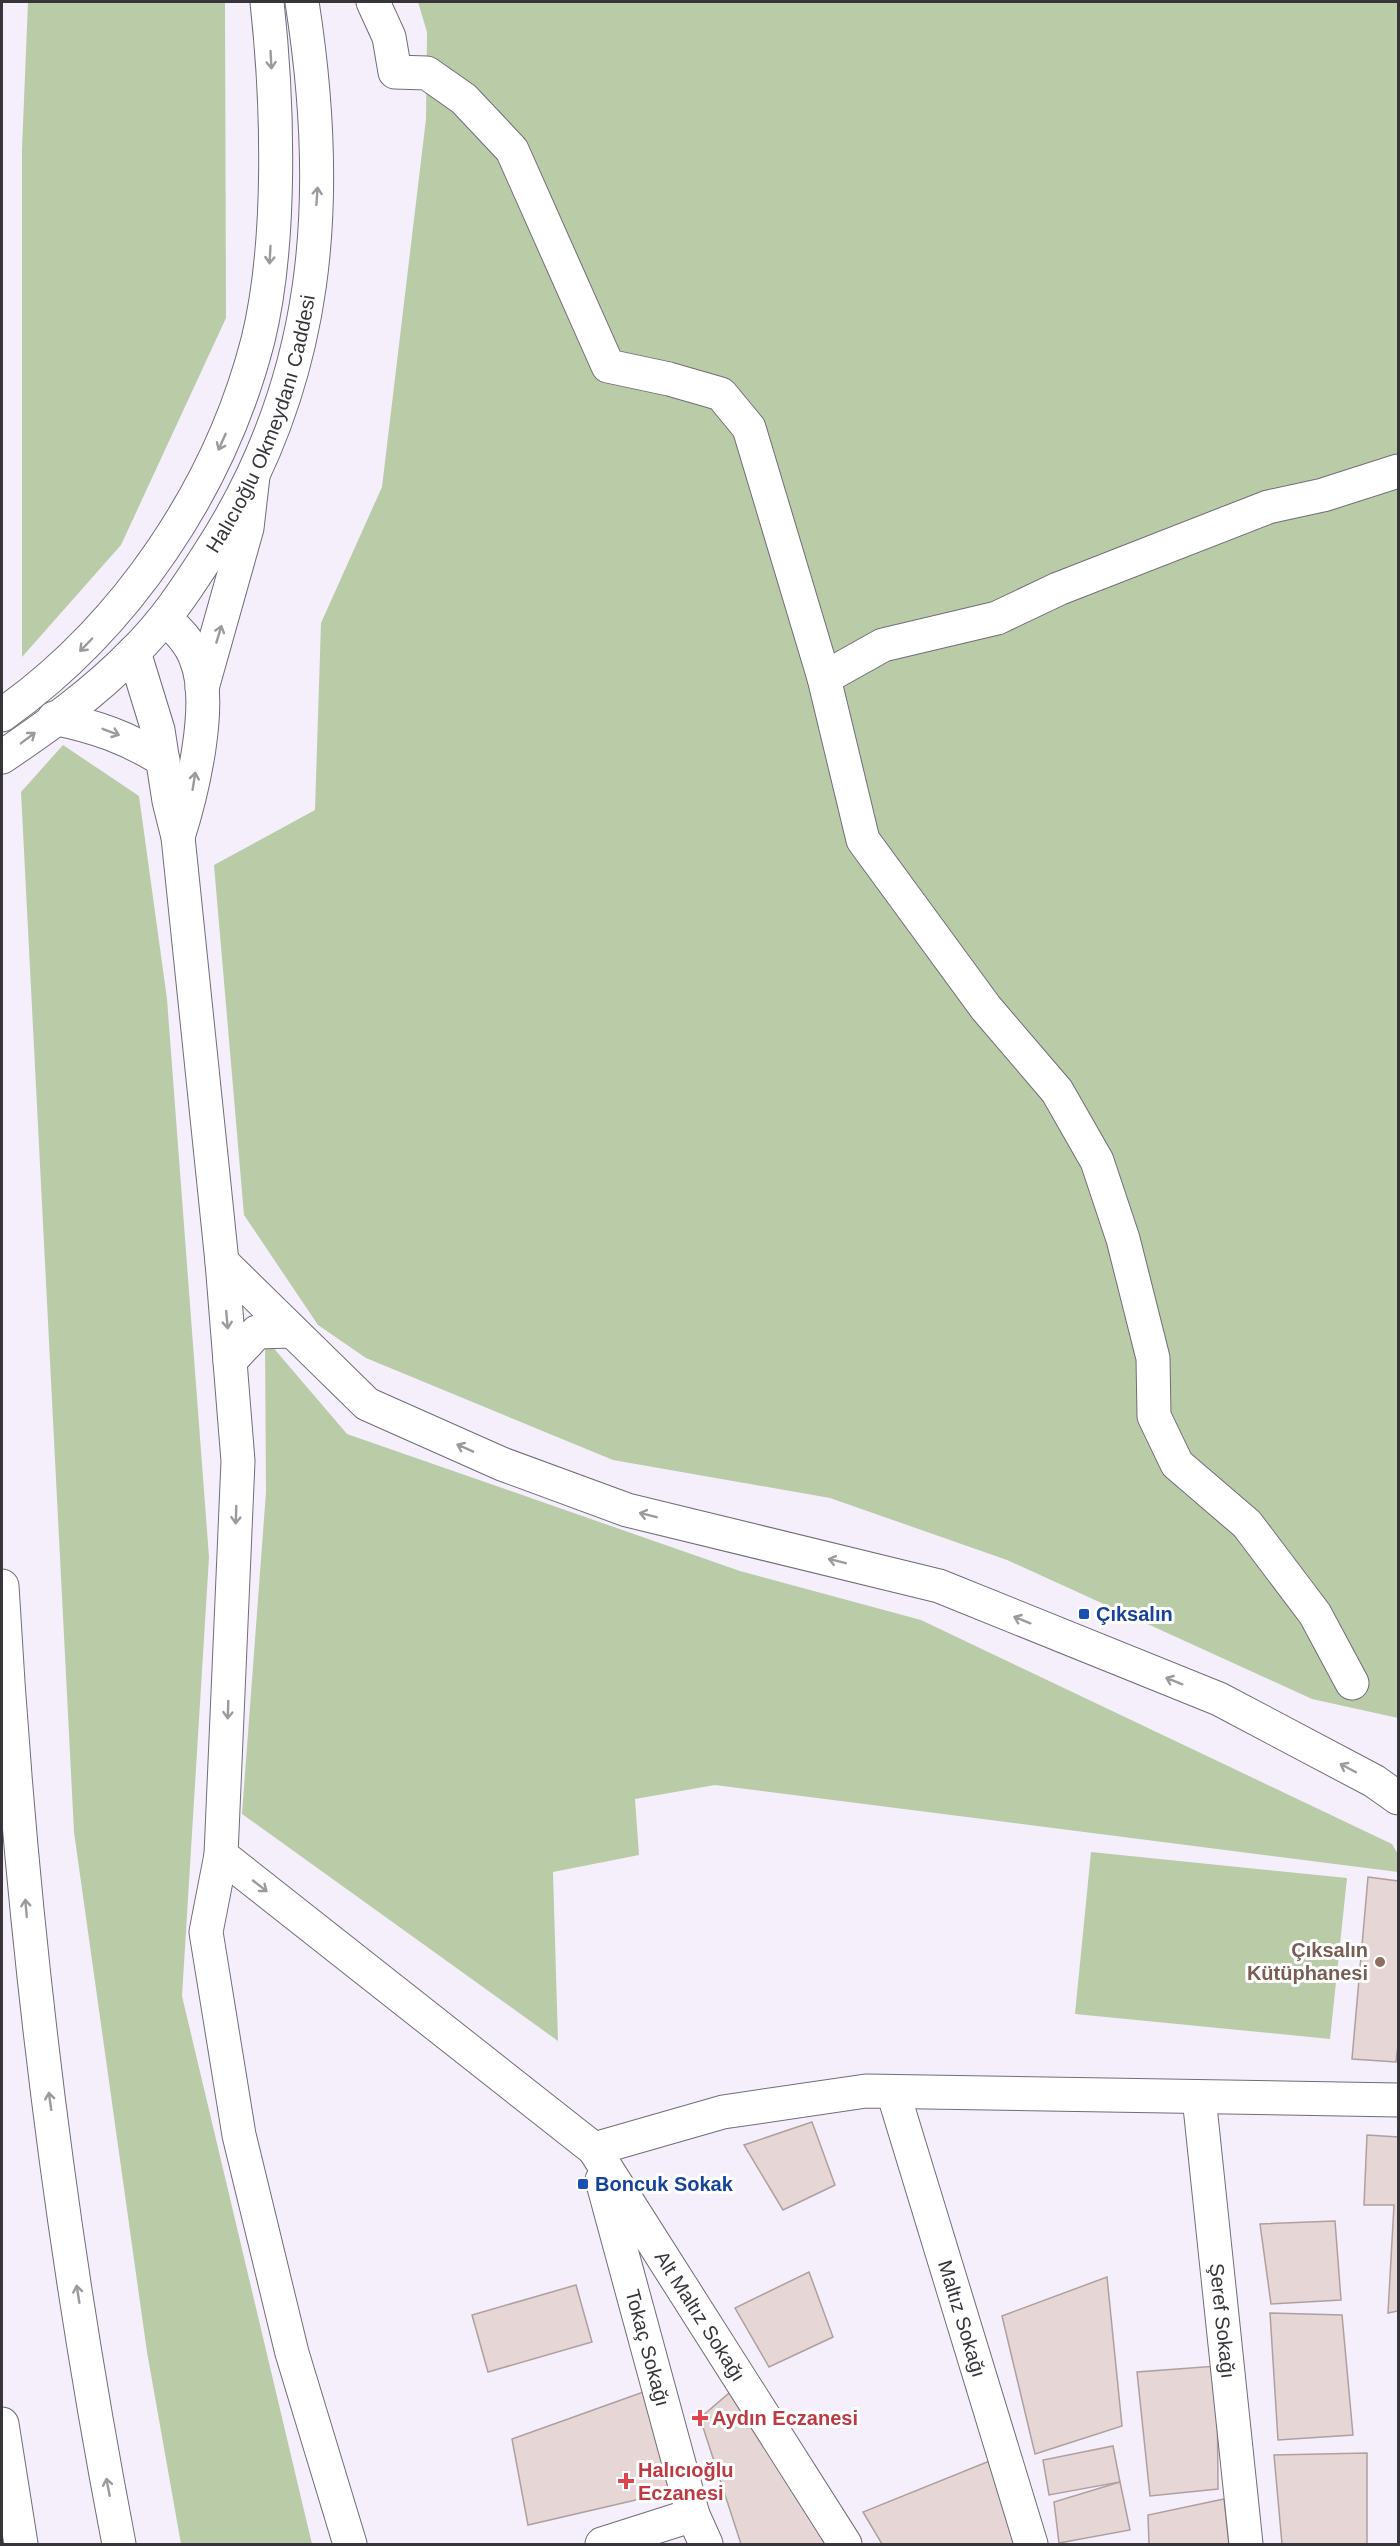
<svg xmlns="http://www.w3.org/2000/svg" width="1400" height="2546" viewBox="0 0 1400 2546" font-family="Arial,sans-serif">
<rect width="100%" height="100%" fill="#f4effb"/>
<g fill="#bacba8">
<path d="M28 2H225L226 318 121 545 22 657V149Z"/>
<path d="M418 2H1398V1718L1312 1699 1007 1560 830 1498 613 1460 366 1358 318 1325 244 1215 214 865 315 810 321 623 382 487 426 119 427 32Z"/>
<path d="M63 745 139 796 167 999 209 1557 182 1996 312 2544H181L147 2352 74 1832 21 792Z"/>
<path d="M265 1338 347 1434 740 1571 921 1620 1392 1844 1398 1854V1872L715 1785 635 1799 639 1855 553 1872 558 2041 242 1814 266 1492Z"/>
<path d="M1091 1852 1347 1878 1330 2039 1075 2014Z"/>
</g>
<g fill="#e6d6d5" stroke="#afa09f" stroke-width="1.5">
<path d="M1368 1877 1398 1881V2044L1396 2062 1352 2059Z"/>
<path d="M812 2122 835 2185 783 2210 744 2145Z"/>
<path d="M1367 2135 1398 2137V2311L1388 2313 1394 2205H1364Z"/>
<path d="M1335 2221 1341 2300 1271 2304 1260 2224Z"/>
<path d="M809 2272 833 2337 769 2367 735 2308Z"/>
<path d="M1107 2277 1122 2426 1035 2454 1002 2316Z"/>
<path d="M576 2285 592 2342 488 2372 472 2315Z"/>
<path d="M1270 2313 1342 2315 1353 2435 1278 2440Z"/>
<path d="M1217 2366 1218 2489 1150 2496 1137 2372Z"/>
<path d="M735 2388 825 2544H741L700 2418Z"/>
<path d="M649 2390 679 2490 528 2525 512 2439Z"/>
<path d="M1113 2446 1120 2482 1049 2495 1043 2460Z"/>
<path d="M1367 2453V2544H1282L1274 2455Z"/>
<path d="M992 2460 1019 2544H882L863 2512Z"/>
<path d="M1120 2482 1130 2530 1059 2543 1054 2502Z"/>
<path d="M1224 2499 1229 2544H1149L1148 2515Z"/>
</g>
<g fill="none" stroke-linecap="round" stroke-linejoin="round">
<defs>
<g id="minor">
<path d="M373 2 389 37 395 72 427 73 464 99 512 150 608 366 669 379 721 394 749 428 824 678 863 840 986 1008 1057 1091 1097 1161 1123 1239 1153 1358 1154 1416 1177 1464 1247 1524 1315 1614 1352 1683"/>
<path d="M165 619C178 630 190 642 196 659 214 703 192 793 178 837"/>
<path d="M134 652 158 730 169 801 178 837 222 1262 238 1461 221 1855 594 2149 723 2112 866 2091 1398 2100"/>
<path d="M824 678 883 645 997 618 1058 589 1268 507 1323 495 1398 471"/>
<path d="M202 688 247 528 253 476"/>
<path d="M54 718C97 727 126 737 163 760"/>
<path d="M222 1262 367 1404 502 1464 627 1510 939 1586 1219 1699 1374 1781 1398 1798"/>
<path d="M230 1361 257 1332 292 1331"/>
<path d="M221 1855 206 1932 239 2135 292 2353 350 2544"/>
<path id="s1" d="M893 2092 1031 2544"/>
<path id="s2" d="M1199 2097 1246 2544"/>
<path id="s3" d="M594 2149 845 2544"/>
<path id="s4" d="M602 2180 693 2515 706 2544"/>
<path d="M602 2544 693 2515"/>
</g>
<g id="major">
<path d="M2 715C126 627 220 488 258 340 282 242 278 102 267 2"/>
<path id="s5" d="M2 757C48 726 94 693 133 653 164 623 187 588 210 552 321 380 333 199 302 2"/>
</g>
<g id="highway">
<path d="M2 1586C20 1907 58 2228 119 2544"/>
<path d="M2 2424 21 2544"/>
</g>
</defs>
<use href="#minor" stroke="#716d77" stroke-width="35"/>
<use href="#major" stroke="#716d77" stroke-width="35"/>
<use href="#highway" stroke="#716d77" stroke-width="35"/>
<use href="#minor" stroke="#fff" stroke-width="33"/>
<use href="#major" stroke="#fff" stroke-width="33"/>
<use href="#highway" stroke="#fff" stroke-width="33"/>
</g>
<defs><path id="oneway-shaft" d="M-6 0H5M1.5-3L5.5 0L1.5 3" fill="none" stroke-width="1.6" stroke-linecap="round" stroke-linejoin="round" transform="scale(1.5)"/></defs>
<g stroke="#9b9a9c">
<use href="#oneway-shaft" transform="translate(271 60) rotate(87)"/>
<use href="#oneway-shaft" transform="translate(317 196) rotate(-86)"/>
<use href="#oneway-shaft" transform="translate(270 255) rotate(93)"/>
<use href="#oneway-shaft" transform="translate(222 442) rotate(114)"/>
<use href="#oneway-shaft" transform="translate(219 634) rotate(-73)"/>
<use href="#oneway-shaft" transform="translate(86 645) rotate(134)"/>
<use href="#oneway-shaft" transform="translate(111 732) rotate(21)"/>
<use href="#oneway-shaft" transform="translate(28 738) rotate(-37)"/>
<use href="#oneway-shaft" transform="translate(194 781) rotate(-81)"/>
<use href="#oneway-shaft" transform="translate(227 1320) rotate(85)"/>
<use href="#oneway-shaft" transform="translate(465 1448) rotate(-156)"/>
<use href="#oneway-shaft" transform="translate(236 1515) rotate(92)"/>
<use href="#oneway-shaft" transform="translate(648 1515) rotate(-166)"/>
<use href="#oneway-shaft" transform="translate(837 1561) rotate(-166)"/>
<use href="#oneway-shaft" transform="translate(1022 1620) rotate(-158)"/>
<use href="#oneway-shaft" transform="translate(1174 1681) rotate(-158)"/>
<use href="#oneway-shaft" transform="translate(228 1710) rotate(92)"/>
<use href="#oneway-shaft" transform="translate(1348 1768) rotate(-152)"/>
<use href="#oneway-shaft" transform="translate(260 1886) rotate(38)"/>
<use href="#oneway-shaft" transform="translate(26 1908) rotate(-95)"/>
<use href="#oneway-shaft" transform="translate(50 2101) rotate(-98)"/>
<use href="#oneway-shaft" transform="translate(78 2294) rotate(-99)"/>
<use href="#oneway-shaft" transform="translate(108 2487) rotate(-101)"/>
</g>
<g fill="#1a4fb4" stroke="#fff" stroke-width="2">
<rect x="1078" y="1608" width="12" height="12" rx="3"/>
<rect x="577" y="2178" width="12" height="12" rx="3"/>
</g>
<circle fill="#8d6e63" stroke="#fff" stroke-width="2" cx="1380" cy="1962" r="6"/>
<g fill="#e0444e" stroke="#fff" stroke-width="2">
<path d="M697 2409h6v6h6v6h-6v6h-6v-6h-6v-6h6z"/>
<path d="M623 2472h6v6h6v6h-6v6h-6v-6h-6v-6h6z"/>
</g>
<g text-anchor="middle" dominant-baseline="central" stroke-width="6" stroke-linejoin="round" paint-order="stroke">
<g font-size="20" fill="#37353a" stroke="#fff">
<text stroke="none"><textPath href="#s5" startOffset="434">Halıcıoğlu Okmeydanı Caddesi</textPath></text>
<text stroke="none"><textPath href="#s3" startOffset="198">Alt Maltız Sokağı</textPath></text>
<text stroke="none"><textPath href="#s1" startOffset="237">Maltız Sokağı</textPath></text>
<text stroke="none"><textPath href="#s2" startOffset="225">Şeref Sokağı</textPath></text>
<text stroke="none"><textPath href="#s4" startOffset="174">Tokaç Sokağı</textPath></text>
</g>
<g font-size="20" font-weight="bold" fill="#164399" stroke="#fff" text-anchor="start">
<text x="1096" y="1614">Çıksalın</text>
<text x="595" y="2184">Boncuk Sokak</text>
</g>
<g font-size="20" font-weight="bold" fill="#785e54" stroke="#fff" text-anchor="end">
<text x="1368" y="1950">Çıksalın<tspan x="1368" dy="23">Kütüphanesi</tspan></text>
</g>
<g font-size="20" font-weight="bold" fill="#be3a42" stroke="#fff" text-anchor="start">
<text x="712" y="2418">Aydın Eczanesi</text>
<text x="638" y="2470">Halıcıoğlu<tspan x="638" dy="23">Eczanesi</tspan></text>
</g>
</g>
<rect width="1400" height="2546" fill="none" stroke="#37353a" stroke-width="6"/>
</svg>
